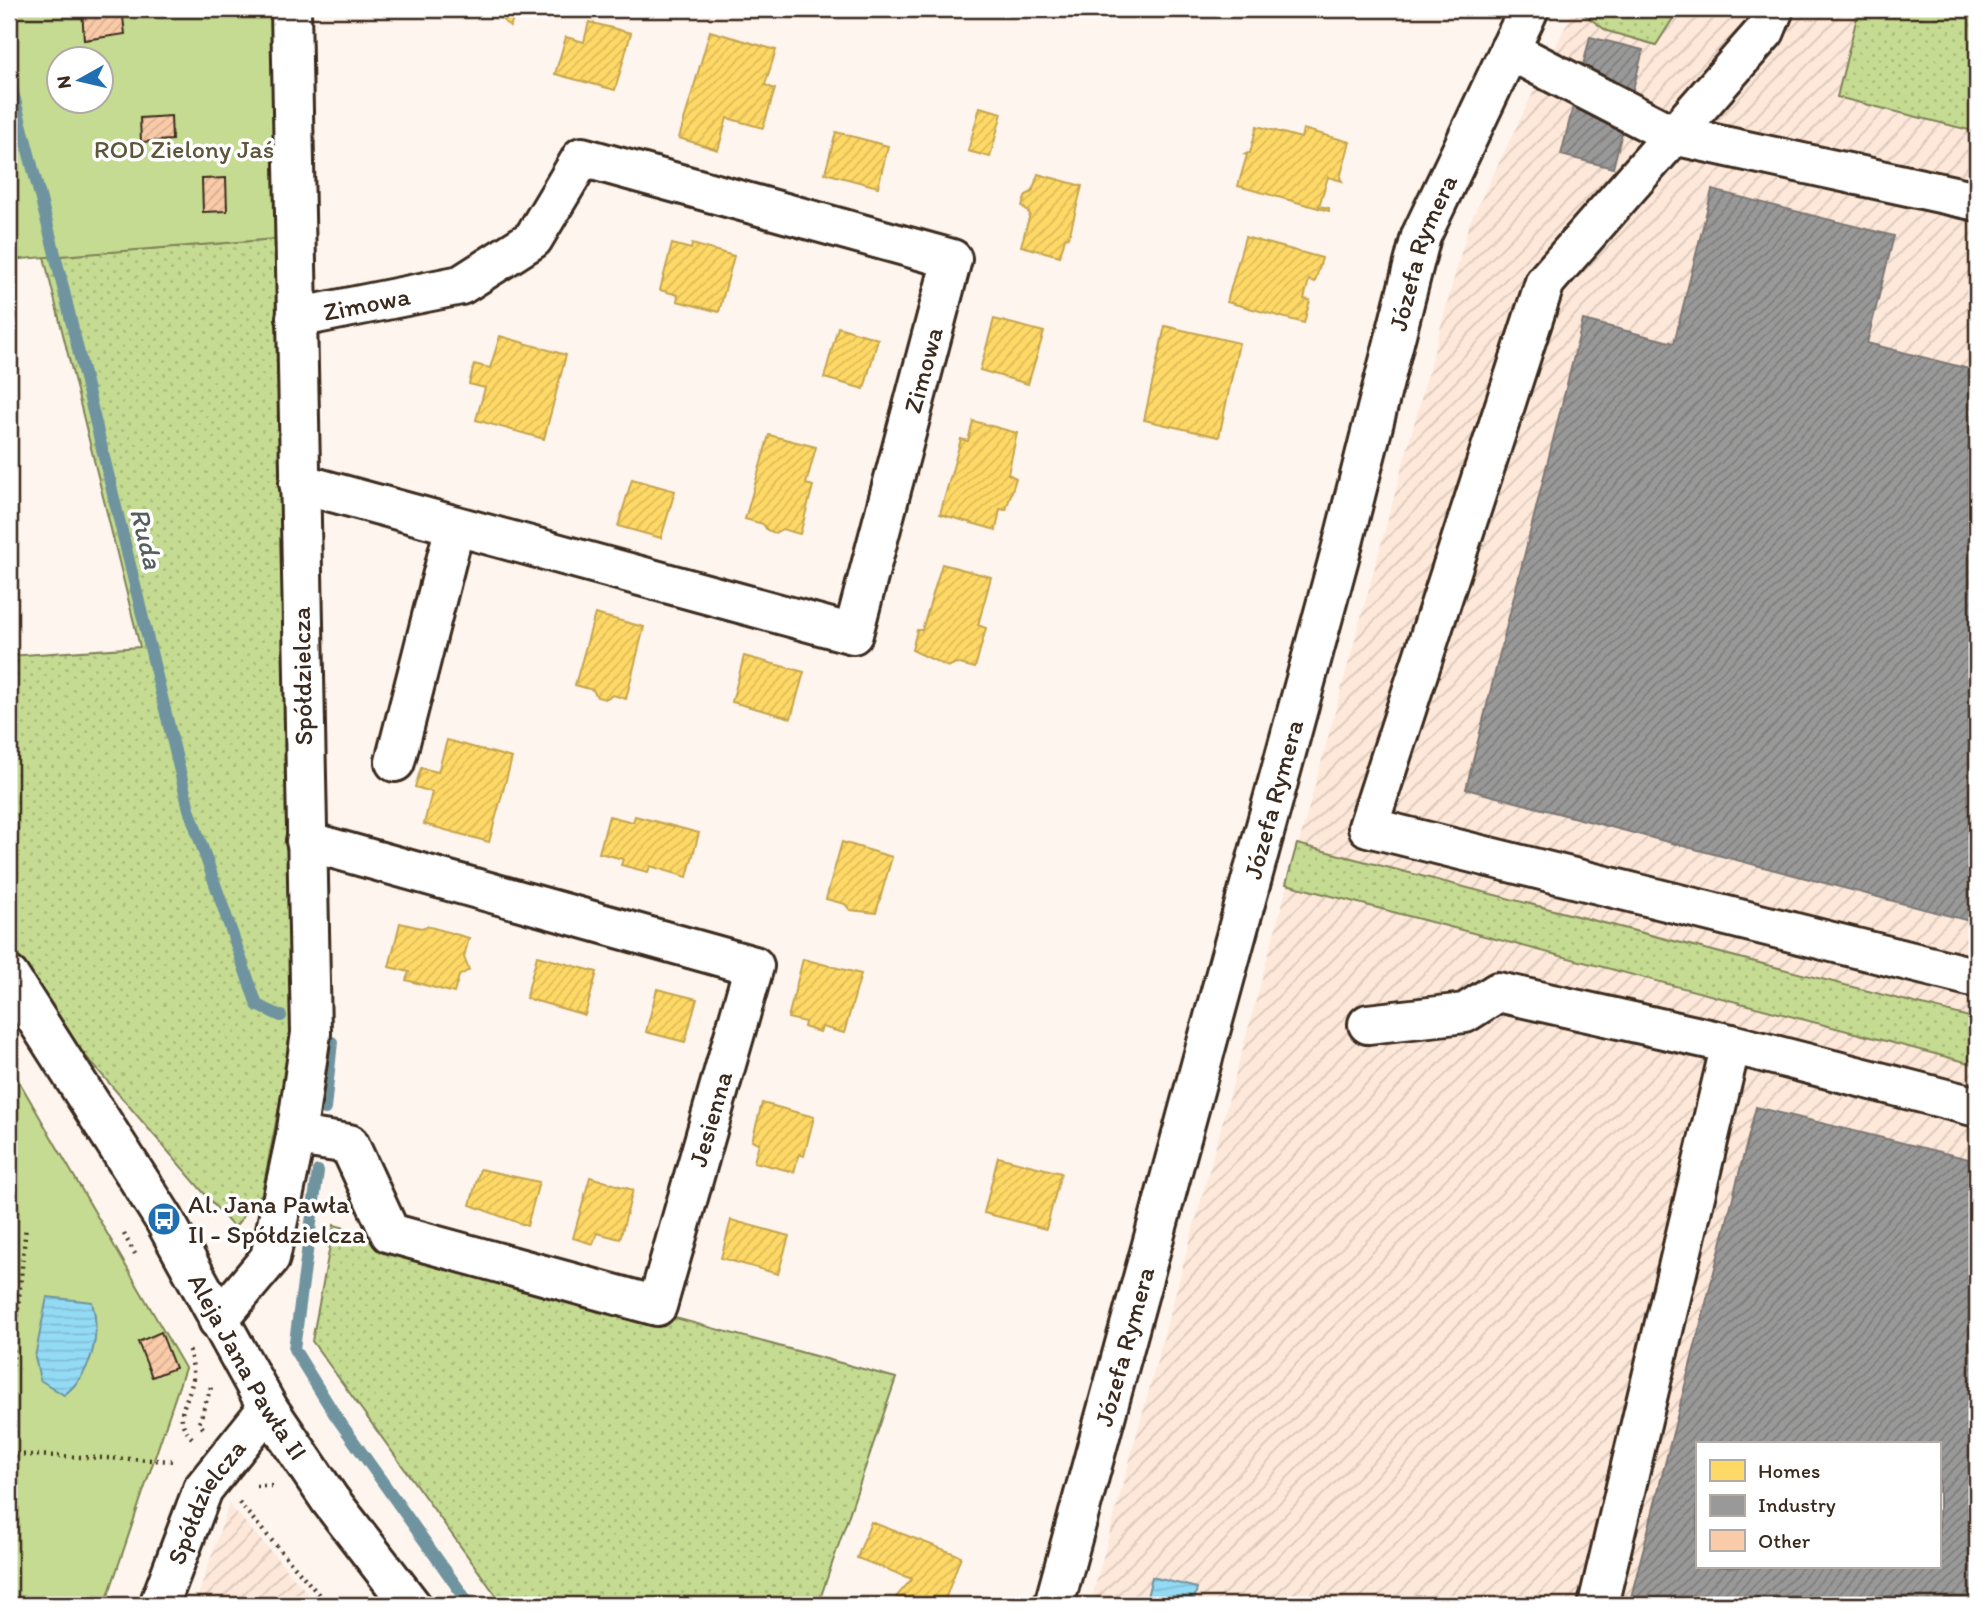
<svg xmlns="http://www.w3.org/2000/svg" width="1986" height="1614" viewBox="0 0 1986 1614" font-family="Itim,sans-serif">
<defs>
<pattern id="industrial-furrows" width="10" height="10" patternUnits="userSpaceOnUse" patternTransform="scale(1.75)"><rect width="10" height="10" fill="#fde8d9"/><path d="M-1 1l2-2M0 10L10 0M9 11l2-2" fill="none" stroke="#dac7ba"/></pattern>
<pattern id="grass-dots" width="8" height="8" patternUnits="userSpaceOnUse" patternTransform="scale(1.75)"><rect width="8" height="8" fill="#c4db91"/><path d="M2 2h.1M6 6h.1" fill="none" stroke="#a9bc7d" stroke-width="1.8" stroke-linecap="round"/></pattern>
<pattern id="water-rules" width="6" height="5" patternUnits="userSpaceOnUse" patternTransform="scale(1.75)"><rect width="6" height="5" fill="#93dbf5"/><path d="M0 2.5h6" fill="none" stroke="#80bcd2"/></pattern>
<pattern id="homes-hatch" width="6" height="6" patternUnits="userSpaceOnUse" patternTransform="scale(1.75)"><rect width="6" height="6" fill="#ffd966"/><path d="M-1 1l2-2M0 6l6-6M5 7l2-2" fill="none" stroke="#dbba58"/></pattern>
<pattern id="industry-hatch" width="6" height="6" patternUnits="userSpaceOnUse" patternTransform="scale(1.75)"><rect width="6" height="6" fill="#999"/><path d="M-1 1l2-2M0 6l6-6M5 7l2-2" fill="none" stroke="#7e7d7c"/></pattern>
<pattern id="building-hatch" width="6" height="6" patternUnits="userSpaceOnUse" patternTransform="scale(1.75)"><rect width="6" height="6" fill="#facba9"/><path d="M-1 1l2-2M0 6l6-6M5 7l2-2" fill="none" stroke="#d7ae91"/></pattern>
</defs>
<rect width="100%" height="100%" fill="#fef5ee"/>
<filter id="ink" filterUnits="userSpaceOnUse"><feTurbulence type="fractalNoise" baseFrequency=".0143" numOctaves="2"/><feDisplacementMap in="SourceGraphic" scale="14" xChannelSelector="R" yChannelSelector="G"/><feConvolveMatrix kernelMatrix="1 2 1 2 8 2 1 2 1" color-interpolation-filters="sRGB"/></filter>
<g filter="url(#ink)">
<g fill="url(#industrial-furrows)" fill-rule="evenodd">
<path d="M1574 9H1977V1605H1090L1469 224ZM1697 1444H1939V1567H1697Z"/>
<path d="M229 1504 318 1605H195Z"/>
</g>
<g fill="url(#grass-dots)" stroke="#808258" stroke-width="2">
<path d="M1577 9H1679L1656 45 1607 31Z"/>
<path d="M1859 9H1977V132L1837 97Z"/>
<path d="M276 239 294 1031 262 1193 234 1228 9 967V656L140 647 44 257Z"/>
<path d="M1297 844 1977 1019V1065L1286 884Z"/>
<path d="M334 1225 896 1378 821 1596 845 1605H503L312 1341Z"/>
</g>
<g fill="#c4db91" stroke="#808258" stroke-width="2" fill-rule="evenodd">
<path d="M9 9H284L276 239 9 260ZM60 60H102V102H60Z"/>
<path d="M9 1064 185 1368 105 1605H9Z"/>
</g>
<g fill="url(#water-rules)" stroke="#70949f" stroke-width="2">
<path d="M47 1297 92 1302C102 1336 91 1374 64 1395L40 1380 35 1357Z"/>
<path d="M1152 1577 1197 1588 1193 1605H1145Z"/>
</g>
<g fill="url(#homes-hatch)" stroke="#c4a450" stroke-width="2">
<path d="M491 9H517L510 27Z"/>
<path d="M589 22 631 33 615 90 555 74 566 37 584 42Z"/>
<path d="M710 31 776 50 765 85 775 89 763 128 727 118 718 150 679 138Z"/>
<path d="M980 107 1002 113 990 157 968 151Z"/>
<path d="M1257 126 1301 138 1303 129 1350 142 1340 178 1342 181 1328 177 1319 206 1329 208V211L1238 186 1247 155 1243 154 1250 153Z"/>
<path d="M836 132 888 146 878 187 825 173Z"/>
<path d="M1038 174 1082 186 1069 237 1065 238 1060 256 1021 246 1030 214 1022 206 1026 195 1032 192Z"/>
<path d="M1245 237 1322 258 1315 282 1309 280 1304 299 1310 300 1304 323 1227 302Z"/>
<path d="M672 244 691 249 692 244 734 256 719 312 677 301 678 295 660 290Z"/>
<path d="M994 319 1044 332 1028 384 980 370Z"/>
<path d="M1165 326 1239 343 1219 437 1144 420Z"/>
<path d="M838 327 878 339 864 389 824 378Z"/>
<path d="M500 336 566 355 544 439 476 420 485 388 469 384 474 364 490 368Z"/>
<path d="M973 421 1017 433 1008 474 1016 478 1006 510 1000 509 996 530 940 514 961 439 968 441Z"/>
<path d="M769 435 816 447 806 484 813 486 800 534 782 529 775 533 767 530 763 524 745 519Z"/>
<path d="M632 479 675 491 661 538 618 526Z"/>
<path d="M942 564 991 577 978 625 986 628 975 668 956 663 948 667 912 650 917 630H922Z"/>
<path d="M595 614 644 627 626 699 613 695 605 699 597 697 593 690 575 685Z"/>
<path d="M744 656 804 672 791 718 732 702Z"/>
<path d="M447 740 512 758 489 842 424 824 432 792 415 787 421 768 438 772Z"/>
<path d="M609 816 633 822 635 816 699 833 687 877 650 866 648 872 621 865 623 859 599 853Z"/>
<path d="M842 842 892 857 876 913 850 910 845 904 826 899Z"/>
<path d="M400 923 421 928 427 926 469 938 464 957 469 970 459 976 454 993 406 980 409 972 389 967Z"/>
<path d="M537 956 597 972 585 1015 526 998Z"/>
<path d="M803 959 861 974 844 1033 822 1027 820 1032 816 1031 804 1027 805 1022 788 1018Z"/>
<path d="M657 989 697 999 685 1042 646 1032Z"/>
<path d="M762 1103 814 1117 804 1156 799 1154 794 1172 754 1162 759 1143 752 1141Z"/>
<path d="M998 1157 1061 1173 1046 1229 984 1213Z"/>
<path d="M480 1169 539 1182 527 1226 470 1205Z"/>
<path d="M590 1177 633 1190 620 1239 597 1233 593 1244 573 1238Z"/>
<path d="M731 1220 789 1236 778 1274 721 1258Z"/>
<path d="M871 1522 961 1556 943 1605H917L896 1597 912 1579 857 1558Z"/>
</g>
<g fill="url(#industry-hatch)" stroke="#7d7874" stroke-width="2" fill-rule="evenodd">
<path d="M1590 37 1643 50 1613 168 1561 155Z"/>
<path d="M1712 190 1894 236 1867 343 1977 371V923L1466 789 1583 320 1674 343Z"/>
<path d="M1756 1107 1977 1161V1605H1629ZM1697 1444H1939V1567H1697Z"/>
</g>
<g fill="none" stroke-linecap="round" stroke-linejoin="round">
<g stroke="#70949f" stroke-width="12">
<path d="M9 77 53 246 189 809 257 1005 281 1016"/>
<path d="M325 1109 332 1042"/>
<path d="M318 1171 294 1349 335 1415 470 1605"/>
</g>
</g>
<g fill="url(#building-hatch)" stroke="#3b2a1e" stroke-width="2">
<path d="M122 9 125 34 84 40 82 10Z"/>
<path d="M171 116 172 140 141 142 140 118Z"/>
<path d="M226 178 227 211 203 212 202 179Z"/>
<path d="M161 1332 175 1368 152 1377 138 1342Z"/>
</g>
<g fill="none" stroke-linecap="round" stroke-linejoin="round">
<defs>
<g id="minor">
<path d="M1774 9 1765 31 1545 282 1368 827 1977 978"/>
<path d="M1509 50 1673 135 1977 201"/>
<path id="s1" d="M296 318 461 285 533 239 582 157 952 259 853 634 299 483"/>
<path d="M395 762 455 526"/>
<path id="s2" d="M9 976 164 1219 268 1408 330 1500 411 1605"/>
<path d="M1368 1024 1465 1013 1498 992 1731 1044"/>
<path id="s3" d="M296 1136 349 1144 390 1233 657 1306 754 966 306 841"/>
<path d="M218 1320 270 1258 296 1136 311 1033 291 9"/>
<path id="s4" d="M159 1605 203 1489 268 1408"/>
<path id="s5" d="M1054 1605 1343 543 1421 236 1529 9"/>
<path d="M1598 1605 1731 1044 1977 1107"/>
</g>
</defs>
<use href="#minor" stroke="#3b2a1e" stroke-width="44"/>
<g stroke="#3b2a1e" stroke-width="4.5" stroke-dasharray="2 5" stroke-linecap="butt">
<path d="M9 178 16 218 9 219"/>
<path d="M124 1234 135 1254"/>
<path d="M189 1350C191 1358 194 1369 193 1378 189 1404 170 1416 193 1439"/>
<path d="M9 1400 26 1226"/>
<path d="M203 1428 199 1423 211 1387"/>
<path d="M9 1454 176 1461"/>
<path d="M256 1486H275"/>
<path d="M239 1503 328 1605"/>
</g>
<use href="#minor" stroke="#fff" stroke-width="38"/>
</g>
</g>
<defs>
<symbol id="bus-disc" viewBox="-11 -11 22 22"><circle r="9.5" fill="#1f6fb2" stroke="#fff"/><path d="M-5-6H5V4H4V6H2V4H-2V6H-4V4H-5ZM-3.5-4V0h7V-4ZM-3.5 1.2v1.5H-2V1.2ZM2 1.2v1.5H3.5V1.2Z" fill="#fff"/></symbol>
</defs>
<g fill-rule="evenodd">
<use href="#bus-disc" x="145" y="1200" width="38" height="38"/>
</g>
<g text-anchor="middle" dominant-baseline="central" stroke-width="7" stroke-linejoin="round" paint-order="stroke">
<g font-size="26" fill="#5d563b" stroke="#fff">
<text x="184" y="149">ROD Zielony Jaś</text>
</g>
<g font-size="26" fill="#3b2a1e" stroke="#fff">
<text stroke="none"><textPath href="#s5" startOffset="1402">Józefa Rymera</textPath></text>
<text stroke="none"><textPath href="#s1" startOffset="72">Zimowa</textPath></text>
<text transform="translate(923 370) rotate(-75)">Zimowa</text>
<text transform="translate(302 676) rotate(-91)">Spółdzielcza</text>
<text stroke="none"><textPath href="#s5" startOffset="835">Józefa Rymera</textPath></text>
<text stroke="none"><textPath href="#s3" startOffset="623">Jesienna</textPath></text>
<text stroke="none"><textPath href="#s5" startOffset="268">Józefa Rymera</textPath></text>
<text stroke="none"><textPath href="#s2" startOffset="458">Aleja Jana Pawła II</textPath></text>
<text stroke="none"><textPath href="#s4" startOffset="114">Spółdzielcza</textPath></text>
</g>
<g font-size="26" fill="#3b2a1e" stroke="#fff" text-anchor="start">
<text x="188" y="1204">Al. Jana Pawła<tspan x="188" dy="30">II - Spółdzielcza</tspan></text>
</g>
<g font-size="28" font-style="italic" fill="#555f5e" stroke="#fff">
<text transform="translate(147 538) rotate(76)">Ruda</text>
</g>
</g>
<rect width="1986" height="1614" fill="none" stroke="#fff" stroke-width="35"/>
<rect x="18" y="18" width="1951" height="1579" fill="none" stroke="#3b2a1e" stroke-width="2.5" filter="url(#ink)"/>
<rect x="1696" y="1442" width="245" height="126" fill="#ffffff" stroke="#b1aaa5" stroke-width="2"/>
<rect x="1710" y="1460" width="35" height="21" fill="#ffd966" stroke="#b1aaa5" stroke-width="2"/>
<text x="1758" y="1478" font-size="21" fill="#3b2a1e">Homes</text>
<rect x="1710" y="1495" width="35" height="21" fill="#999999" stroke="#b1aaa5" stroke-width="2"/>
<text x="1758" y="1512" font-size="21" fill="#3b2a1e">Industry</text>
<rect x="1710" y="1530" width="35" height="21" fill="#facba9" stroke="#b1aaa5" stroke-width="2"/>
<text x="1758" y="1548" font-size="21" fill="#3b2a1e">Other</text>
<g transform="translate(80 80) rotate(262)"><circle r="33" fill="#ffffff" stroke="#b1aaa5" stroke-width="2"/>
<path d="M0-5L12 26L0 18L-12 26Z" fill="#1f6fb2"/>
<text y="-10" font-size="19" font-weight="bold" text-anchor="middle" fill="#3b2a1e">N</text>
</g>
</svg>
